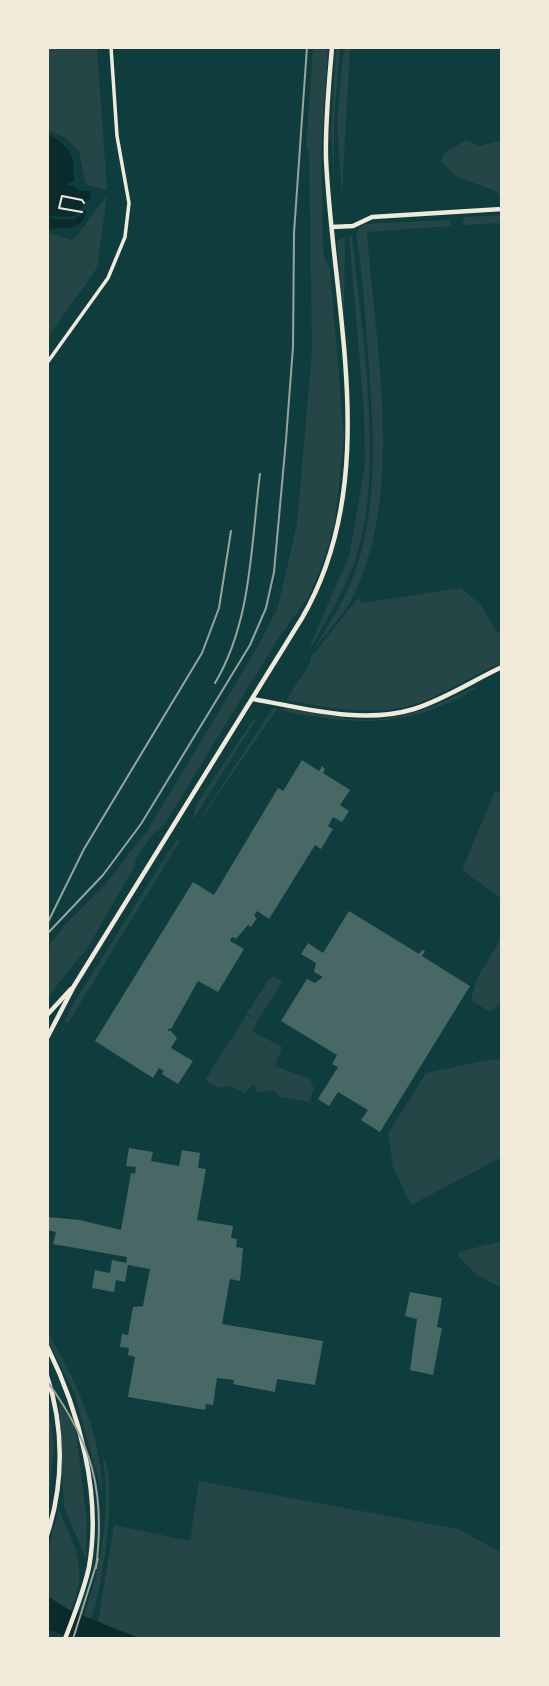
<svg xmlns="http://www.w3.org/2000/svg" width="549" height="1686" viewBox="0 0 549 1686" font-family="Lora,serif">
<rect width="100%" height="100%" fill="#0f3d3e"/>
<g fill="#244646">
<path d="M47 47H97L107 190 87 185C83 174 81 164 79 151L66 138 48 130Z"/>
<path d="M313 47H328L321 152 323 243 324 256 330 269 344 438 335 521 325 557 309 596 279 637 164 825 153 834 134 862 136 864 88 947 47 998V948L65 925 105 884 147 831 257 648 278 607 297 524 312 351 309 151 306 149Z"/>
<path d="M336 47H340L334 120V176L331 130Z"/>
<path d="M344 47H350L342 196 337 125Z"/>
<path d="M466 140 480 146 502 140V197L496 191 457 177 441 162 443 154Z"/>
<path d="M107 196 97 268 47 338V232L71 240 75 238Z"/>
<path d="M502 215V223L462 225 464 217Z"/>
<path d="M450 220 451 226 367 232C375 346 405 487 354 595 344 615 326 633 313 651 329 623 347 597 357 566 379 497 373 426 368 355 365 314 363 273 356 233L363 224Z"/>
<path d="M349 236H352C361 326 382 452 361 540 351 582 328 618 306 655L350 553 365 464 364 410Z"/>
<path d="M345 237 344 320 337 241Z"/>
<path d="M461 588 481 605 497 632H502V663C475 674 451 690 424 701 378 719 333 708 286 700L310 663 311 657 358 598 362 603Z"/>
<path d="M472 688H477C426 719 377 727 319 717 307 715 293 714 281 710 299 704 331 717 351 719 395 724 434 707 472 688Z"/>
<path d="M272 709H277L186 841Z"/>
<path d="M253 720 255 721 193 820 196 805Z"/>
<path d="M495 791 502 792V899L462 870Z"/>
<path d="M176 840 179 842 68 1023 65 1021 70 1009Z"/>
<path d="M502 937V1001L490 1012 471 1000 477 978Z"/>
<path d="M275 977 282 982 258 1020 247 1013 270 978Z"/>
<path d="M247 1014 258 1021 252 1031 282 1047 275 1066 310 1079 314 1089 309 1102 280 1097 274 1090 256 1092 254 1084 244 1093 230 1086 219 1088 205 1080Z"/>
<path d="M487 1060H502V1157L411 1205 393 1167 388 1134 426 1073Z"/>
<path d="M502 1241V1288L477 1275 458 1256V1252Z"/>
<path d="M47 1330C75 1381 102 1432 102 1492L74 1392 47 1339Z"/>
<path d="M47 1396 54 1444 47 1516Z"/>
<path d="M59 1402 74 1425 77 1439 87 1522 86 1559 64 1507Z"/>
<path d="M103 1457C119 1485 102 1588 91 1619L84 1617 85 1612C103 1561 110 1511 103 1457Z"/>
<path d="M199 1481 458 1529 502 1553V1639H141L98 1622 114 1525 190 1541Z"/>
<path d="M59 1509C77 1553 88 1565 71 1611L47 1596V1553Z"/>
</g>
<g fill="#0a2a2b">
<path d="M47 133C71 148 74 152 74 181L65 185 74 186 79 191H90L91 199 84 202C78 224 63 214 47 217Z"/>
<path d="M86 210C85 232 63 227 49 229L47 218 73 220Z"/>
<path d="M47 1596 71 1611 141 1639H74L47 1629Z"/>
</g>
<g fill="#486865">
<path d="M302 760 319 771 322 766 325 769 323 773 350 790 340 805 349 811 342 822 333 817 328 826 333 829 321 849 315 845 269 919 257 911 254 916 257 918 251 927 248 925 236 939 232 937 230 941 244 949 218 992 198 981 171 1029 169 1028 167 1033 170 1030 177 1038 171 1048 193 1061 178 1084 162 1074 164 1071 159 1068 153 1078 95 1041 193 882 214 895 278 788 283 791Z"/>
<path d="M349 911 419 954 422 950 425 951 422 956 470 986 380 1132 361 1120 368 1110 338 1092 329 1106 318 1099 338 1067 332 1064 337 1055 281 1021 307 979 315 983 323 977 314 972 316 963 301 954 308 943 323 953Z"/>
<path d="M129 1148 153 1152 151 1161 179 1166 182 1150 200 1153 198 1168 206 1169 197 1220 233 1226 231 1238 237 1239 236 1247 243 1248 240 1281 230 1279 222 1324 323 1341 315 1385 277 1379 275 1392 233 1384 234 1380 217 1378 213 1405 206 1404 205 1410 128 1397 135 1357 128 1355 129 1348 120 1347 122 1334 128 1335 133 1307 143 1306 150 1269 128 1265 125 1282 116 1280 114 1292 92 1288 95 1270 110 1273 112 1260 126 1263 127 1257 53 1244 56 1232 47 1230V1221L48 1217 80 1220 121 1230 131 1173 135 1174 136 1167 126 1166Z"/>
<path d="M410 1292 442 1298 437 1327 442 1328 433 1375 410 1370 417 1319 405 1316Z"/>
</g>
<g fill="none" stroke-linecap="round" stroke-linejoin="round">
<path stroke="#f1e9da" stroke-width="2" d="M82 212 59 208 62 196 82 200 84 203"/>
<path stroke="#f1e9da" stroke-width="3.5" d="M47 363 108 278 125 237 129 203 117 136 111 47"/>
<g stroke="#f1e9da" stroke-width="4.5">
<path d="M332 227 353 226 372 217 502 209"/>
<path d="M253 699C304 708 362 725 414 709 445 699 472 681 502 667"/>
<path d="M47 1015 71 989"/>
<path d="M47 1038 74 986 302 618C383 479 333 310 326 159 325 122 329 84 332 47"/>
<path d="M47 1346C79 1411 102 1494 89 1567 84 1591 74 1615 65 1639"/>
<path d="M47 1376C64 1427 64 1484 47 1535"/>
</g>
<g stroke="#97a49c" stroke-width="2">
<path d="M215 683C252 621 251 544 260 474"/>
<path d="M47 924 84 849 202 653 219 608 231 531"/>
<path d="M47 934 103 875 141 824 250 645 266 608 274 572 286 440 293 347 294 233 307 47"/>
<path d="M47 1381C92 1443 106 1491 96 1568"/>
<path d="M73 1639 98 1559"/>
</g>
</g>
<rect width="549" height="1686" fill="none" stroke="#f1e9da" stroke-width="98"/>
</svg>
